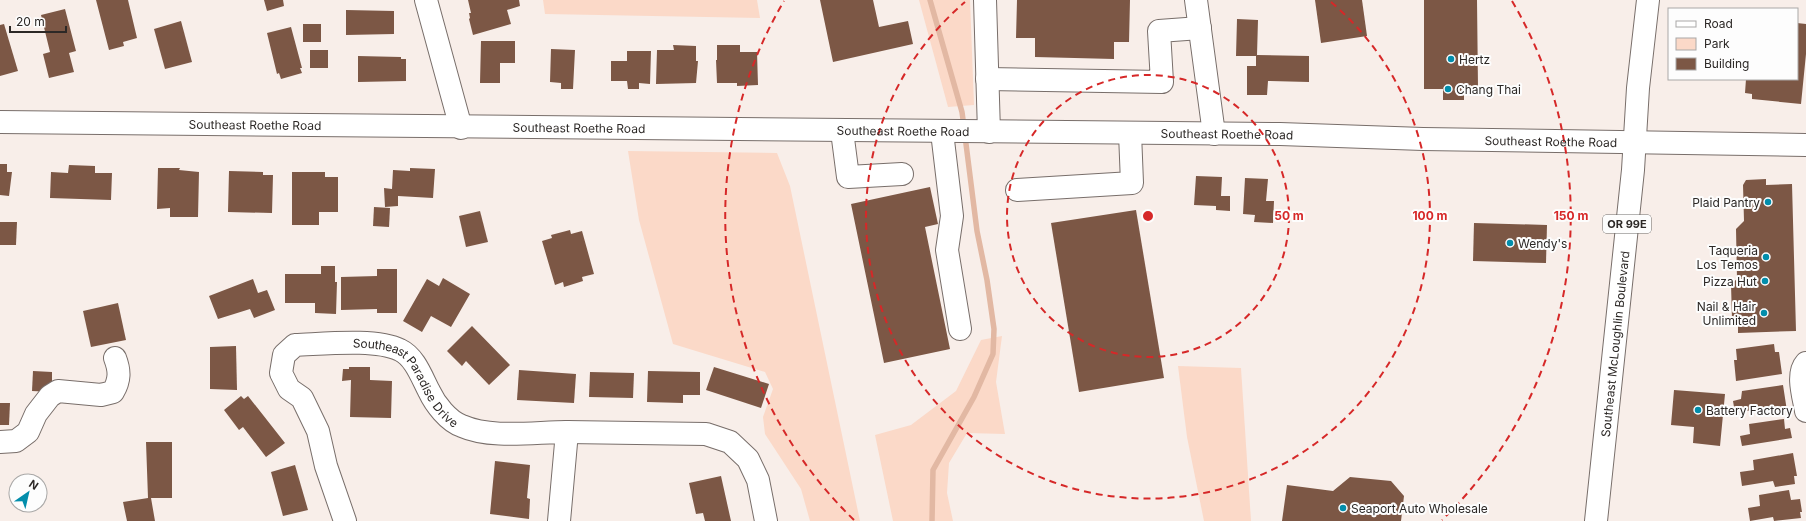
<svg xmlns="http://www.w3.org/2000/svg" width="1806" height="521" viewBox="0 0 1806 521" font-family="Inter,sans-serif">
<rect width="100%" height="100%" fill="#f8eee9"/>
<g fill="#fbd9c8">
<path d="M543 0H757L760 18 545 14Z"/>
<path d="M919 0H970L974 105 948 107Z"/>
<path d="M628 151 777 153 790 186 860 521H810L801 489 765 434 763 417 773 389 765 372 673 344 639 220Z"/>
<path d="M1002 336 996 382 1005 434 967 433 949 463 947 493 953 521H893L875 435 911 425 956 391 981 340Z"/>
<path d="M1178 366 1241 368 1251 521H1204L1187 437Z"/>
</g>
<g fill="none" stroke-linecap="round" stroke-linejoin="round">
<g stroke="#e2b8a3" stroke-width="5.5">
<path d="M930 0 962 112 964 127"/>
<path d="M932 521 933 470 974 397 993 354 994 329 987 280 977 231 965 136"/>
</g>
</g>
<g fill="#7c5745">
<path d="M96 0H128L137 38 123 42 124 46 109 50Z"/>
<path d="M264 0H283L284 6 267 11Z"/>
<path d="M468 0H519L520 6 507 10 511 24 473 35 469 19 470 18 469 13H471Z"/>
<path d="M820 0H873L879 27 908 21 913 44 833 62Z"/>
<path d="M1017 0H1130L1129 42H1114V59L1035 57V38H1016Z"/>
<path d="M1315 0H1362L1367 36 1321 43Z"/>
<path d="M1424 0H1477L1478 88 1464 89V100H1443V89H1424Z"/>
<path d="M65 9 76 51 69 53 74 72 49 78 43 54 50 52 41 15Z"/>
<path d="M346 10 394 11V34L346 35Z"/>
<path d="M1237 19 1258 20 1257 55 1309 56V82L1268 81 1267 95H1247V66H1256V56H1236Z"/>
<path d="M181 21 192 62 165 69 154 29Z"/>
<path d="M1797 23 1806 24V54L1801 104 1752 99V94L1745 93 1746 79H1797Z"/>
<path d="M4 24 18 71 0 76V25Z"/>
<rect x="303" y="24" width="18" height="18"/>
<path d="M291 27 302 68H300L302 73 281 79 279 73 277 74 267 33Z"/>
<path d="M481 41H515V63H500V83H480Z"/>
<path d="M673 45 696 46V61H698L696 83 656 84 657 50H674Z"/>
<path d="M717 45H740V52H757L758 85 737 86V83H717L716 60H717Z"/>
<path d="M551 49 575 50 573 89H561V83L550 82Z"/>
<rect x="310" y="50" width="18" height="18"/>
<path d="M627 51H651L650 84 639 83V89H628L627 81H611V61H627Z"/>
<path d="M358 56 401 57V59H406V81L358 82Z"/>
<path d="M0 164H7V172H12L9 196 0 195Z"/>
<path d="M69 165 95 166V173H112L111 200 50 198 51 172 68 173Z"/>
<path d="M158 168H180L179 170 199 172 198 217H170V208L157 209Z"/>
<path d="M410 168 435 169 433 198 398 196V206L385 207 384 188 392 189 393 170 410 171Z"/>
<path d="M229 171 263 172V175H273L272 213 228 212Z"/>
<path d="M292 172H325V177H338V212H319V225H292Z"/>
<path d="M1196 176 1222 177 1221 196H1230V211L1216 210V206L1194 205Z"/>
<path d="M1245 178 1268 179 1266 201H1274L1273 223 1254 222 1255 215 1243 214Z"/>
<path d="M1766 179V185L1792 184 1796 331 1738 333V324L1732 319 1731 284 1737 279 1736 229 1744 221 1743 185 1746 180Z"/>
<path d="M930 187 938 224 925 227 950 349 884 363 851 204Z"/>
<path d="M374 207 390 208 389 227 373 226Z"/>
<path d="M1136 210 1164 378 1079 392 1051 223Z"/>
<path d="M480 211 488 242 466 247 459 216Z"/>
<path d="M0 222H17L16 245H0Z"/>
<path d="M1474 223 1547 225 1546 263 1473 261Z"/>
<path d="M570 230 571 234 582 231 594 274 582 277 583 281 564 287 563 282 555 285 542 241 552 238 551 235Z"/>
<path d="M321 266H335V282H337L336 314 315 313V303H285V274H321Z"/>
<path d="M377 269H397V313H377V309L341 310V277L377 276Z"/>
<path d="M443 278 470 294 451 327 431 316 422 332 403 321 427 279 439 286Z"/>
<path d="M253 279 258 293 267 290 275 310 254 318 250 309 218 319 209 296Z"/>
<path d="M118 303 126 340 91 347 83 311Z"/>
<path d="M472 326 510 365 489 385 466 361 462 366 447 351Z"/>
<path d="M1774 344 1775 352H1779L1782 374 1736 381 1734 360H1737L1736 349Z"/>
<path d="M236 346 237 390 210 389V347Z"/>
<path d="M349 367H370V380L392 381 391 418 350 417 351 380 342 381 343 369H349Z"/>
<path d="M714 367 769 384 761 408 706 390Z"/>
<path d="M519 370 576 374 574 403 517 400Z"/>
<path d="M33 371 52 372V392L32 391Z"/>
<path d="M648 371 700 372V395H683V403L647 402Z"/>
<path d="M590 372 634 373 633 398 589 397Z"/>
<path d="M1783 385 1787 411 1766 414 1765 408 1735 413 1733 401 1741 399 1742 391Z"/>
<path d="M1674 390 1725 394 1720 446 1693 443 1694 427 1671 425Z"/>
<path d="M241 396 244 399 248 396 285 443 266 457 243 427 239 430 224 410Z"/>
<path d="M0 403H10L9 425H0Z"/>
<path d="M1784 419 1785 429 1790 428 1792 438 1742 446 1740 436 1750 434 1749 424Z"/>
<path d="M146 442H172V498H151L155 521H127L123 502 148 498Z"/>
<path d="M1793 453 1797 476H1794L1795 484 1775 487 1773 481 1742 486 1740 472 1754 470 1753 460Z"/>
<path d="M495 461 530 465 527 498 530 499 529 519 490 514Z"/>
<path d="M295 465 308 510 283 516 271 472Z"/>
<path d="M721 476 731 521H705L703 513 696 514 689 483Z"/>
<path d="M1350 477 1391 481 1404 496 1401 521H1282L1287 485 1333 491Z"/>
<path d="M1789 490 1791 500 1800 499 1802 512H1800L1801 518 1774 521 1773 517 1750 521 1748 508 1760 506 1759 495Z"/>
</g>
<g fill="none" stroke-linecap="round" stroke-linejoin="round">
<defs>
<g id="minor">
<path d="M426 0 461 128"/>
<path d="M985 0 989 132"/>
<path d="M1196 0 1214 134"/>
<path d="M987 79 1162 82 1159 31 1200 28"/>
<path id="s1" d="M0 122 1280 134 1423 139 1806 145"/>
<path d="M842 131 848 177 902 174"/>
<path d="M942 132 952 216 947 250 960 329"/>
<path d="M1017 190 1132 183 1130 133"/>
<path d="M1806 363C1796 374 1804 398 1806 411"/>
<path d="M567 432 706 434 730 442 748 459 758 480 766 521"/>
<path d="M0 442 16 441 28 432 36 414 50 396 58 391 101 395 113 392C120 380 120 371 115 358"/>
<path id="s2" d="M345 521 326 466 318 431 302 398 289 389 281 373 284 355 295 345C323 344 376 338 400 350 415 357 422 378 429 391 435 404 448 421 462 426 491 439 535 432 567 432L559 521"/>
</g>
<g id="major">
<path id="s3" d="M1596 521 1633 170 1638 88 1648 0"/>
</g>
</defs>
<use href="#minor" stroke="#786e6a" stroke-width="24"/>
<use href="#major" stroke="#786e6a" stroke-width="24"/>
<use href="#minor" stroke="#fff" stroke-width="22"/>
<use href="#major" stroke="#fff" stroke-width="22"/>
</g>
<g fill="none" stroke="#d62828" stroke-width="2" stroke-dasharray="7 5">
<circle cx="1148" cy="216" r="141"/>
<path d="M1331 2A282 282 0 1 1 965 2"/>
<path d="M854 520A423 423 0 0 1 784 1M1512 1A423 423 0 0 1 1442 520"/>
</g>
<g fill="#028dab" stroke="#fdfdfd" stroke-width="1.5">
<circle cx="1451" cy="59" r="4"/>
<circle cx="1448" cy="89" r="4"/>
<circle cx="1768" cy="202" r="4"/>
<circle cx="1510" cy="243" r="4"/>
<circle cx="1766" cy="257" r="4"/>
<circle cx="1765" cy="281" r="4"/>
<circle cx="1764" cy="313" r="4"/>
<circle cx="1698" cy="410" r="4"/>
<circle cx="1343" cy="508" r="4"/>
</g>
<g text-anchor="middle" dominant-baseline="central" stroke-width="4" stroke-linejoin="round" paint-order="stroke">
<rect fill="#fdfdfd" stroke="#6b6866" stroke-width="1" x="1603" y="215" width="48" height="18" rx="3"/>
<g font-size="11" font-weight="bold" fill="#2c2826">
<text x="1627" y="224">OR 99E</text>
</g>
<g font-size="12" fill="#2c2826" stroke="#fdfdfd" text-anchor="start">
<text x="1459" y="59">Hertz</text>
<text x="1456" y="89">Chang Thai</text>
<text x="1760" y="202" text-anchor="end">Plaid Pantry</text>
<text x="1518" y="243">Wendy's</text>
<text x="1758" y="250" text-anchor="end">Taqueria<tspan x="1758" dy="14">Los Temos</tspan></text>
<text x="1757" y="281" text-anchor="end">Pizza Hut</text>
<text x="1756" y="306" text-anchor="end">Nail &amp; Hair<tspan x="1756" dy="14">Unlimited</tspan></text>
<text x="1706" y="410">Battery Factory</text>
<text x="1351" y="508">Seaport Auto Wholesale</text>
</g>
<g font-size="12" fill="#2c2826" stroke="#fdfdfd">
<text stroke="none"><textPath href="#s1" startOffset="255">Southeast Roethe Road</textPath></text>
<text stroke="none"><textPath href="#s1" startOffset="579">Southeast Roethe Road</textPath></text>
<text stroke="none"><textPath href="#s1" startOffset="903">Southeast Roethe Road</textPath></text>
<text stroke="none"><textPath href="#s1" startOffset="1227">Southeast Roethe Road</textPath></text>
<text stroke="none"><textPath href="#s1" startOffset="1551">Southeast Roethe Road</textPath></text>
<text stroke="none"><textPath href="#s3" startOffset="178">Southeast McLoughlin Boulevard</textPath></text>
<text stroke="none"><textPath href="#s2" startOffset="327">Southeast Paradise Drive</textPath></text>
</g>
</g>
<circle cx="1148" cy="216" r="6" fill="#d62828" stroke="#fdfdfd" stroke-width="2"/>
<g font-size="12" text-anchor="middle" font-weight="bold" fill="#d62828" stroke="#fdfdfd" stroke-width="4" stroke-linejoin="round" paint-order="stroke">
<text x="1289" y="220">50 m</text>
<text x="1430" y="220">100 m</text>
<text x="1571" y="220">150 m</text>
</g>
<rect x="1668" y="8" width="130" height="72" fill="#fdfdfd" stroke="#a9a8a7"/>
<rect x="1676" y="21" width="20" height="6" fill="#ffffff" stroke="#a9a8a7"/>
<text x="1704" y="28" font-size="12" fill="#2c2826">Road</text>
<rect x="1676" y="38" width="20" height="12" fill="#fbd9c8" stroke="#a9a8a7"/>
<text x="1704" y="48" font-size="12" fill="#2c2826">Park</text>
<rect x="1676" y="58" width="20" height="12" fill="#7c5745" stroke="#a9a8a7"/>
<text x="1704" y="68" font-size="12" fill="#2c2826">Building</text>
<g transform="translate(28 493) rotate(34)"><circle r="19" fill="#fdfdfd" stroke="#a9a8a7"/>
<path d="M0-3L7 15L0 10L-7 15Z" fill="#028dab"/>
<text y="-6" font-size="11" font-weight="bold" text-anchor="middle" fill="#2c2826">N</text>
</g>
<path d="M10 26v6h56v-6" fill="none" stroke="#2c2826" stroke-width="2"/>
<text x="16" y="26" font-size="12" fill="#2c2826" stroke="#fdfdfd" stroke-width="3" paint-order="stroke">20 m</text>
</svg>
